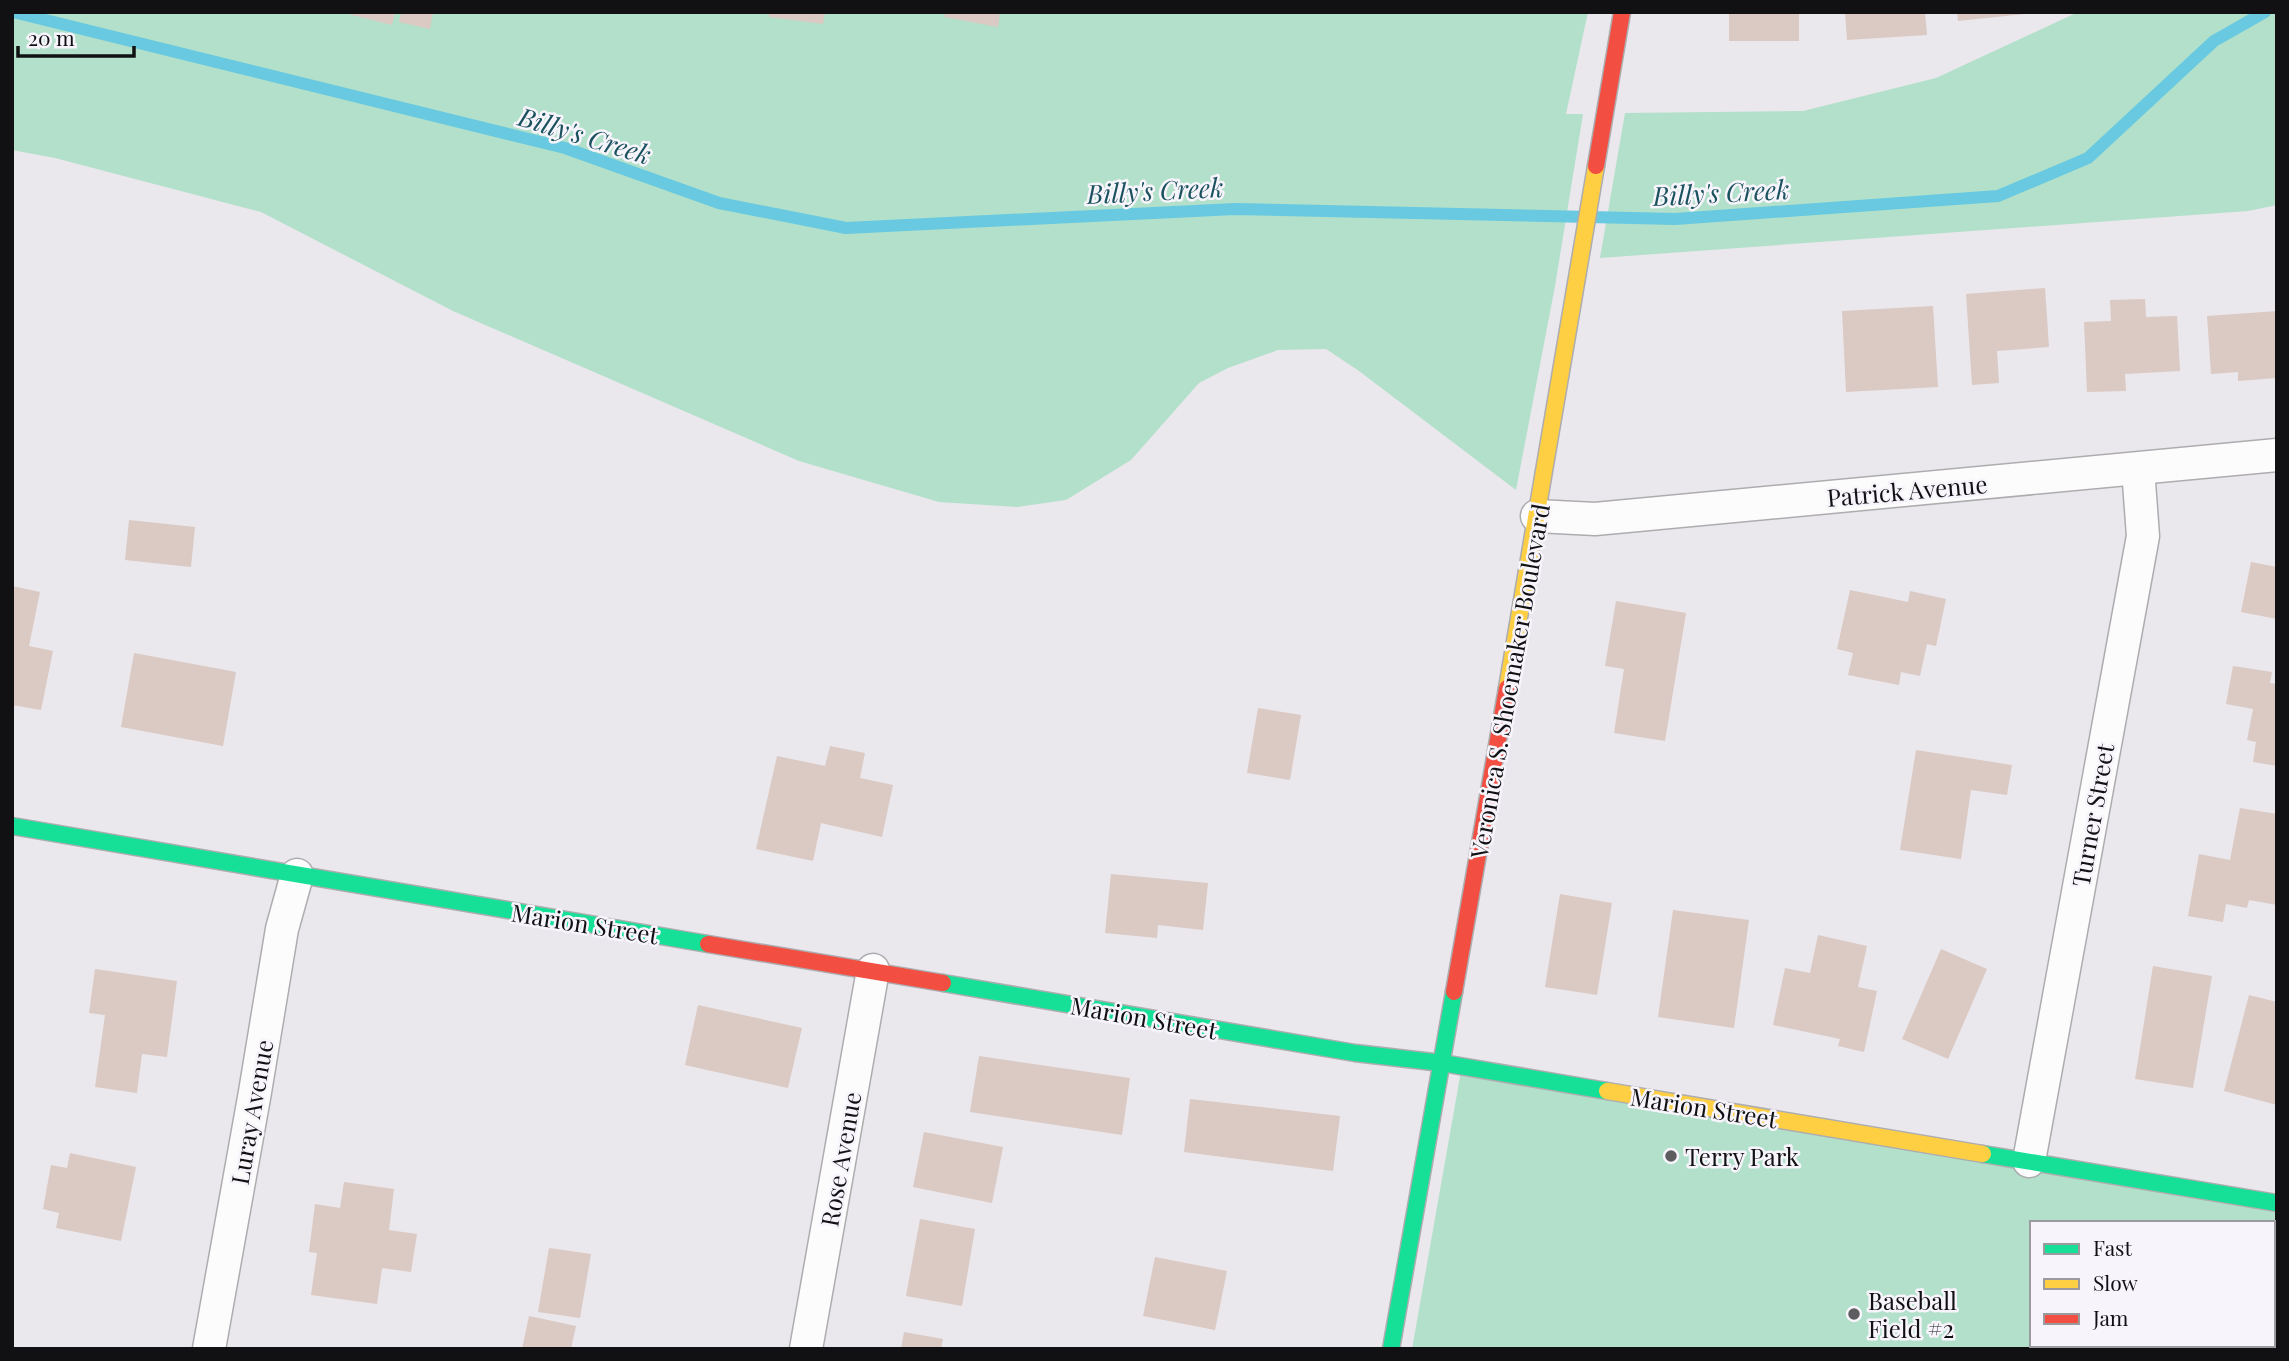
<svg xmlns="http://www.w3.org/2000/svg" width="2289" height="1361" viewBox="0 0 2289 1361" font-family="'Playfair Display',serif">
<rect width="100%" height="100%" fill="#eae8ed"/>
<g fill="#b2e0ca" fill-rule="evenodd">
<path d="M12 12H1588L1566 114H1583L1555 286 1516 490 1359 371 1326 349 1278 350 1228 368 1199 383 1131 460 1066 500 1017 507 939 502 799 461 453 311 261 212 55 158 12 150Z"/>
<path d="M2078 12H2277V205L2248 211 1600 258 1625 113 1803 111 1936 78Z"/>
<path d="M1461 1071 2277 1211V1349H1412ZM2032 1223H2273V1345H2032Z"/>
</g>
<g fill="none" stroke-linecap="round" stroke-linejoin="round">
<path stroke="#68c9e0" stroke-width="12" d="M13 12 565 148 719 203 846 228 1235 209 1675 219 1998 196 2088 158 2214 41 2265 12"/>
</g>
<g fill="#dbc9c3">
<path d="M340 12H395L392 25Z"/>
<path d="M401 12H433L430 29 399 22Z"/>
<path d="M769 12H825L823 24 769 17Z"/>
<path d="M945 12H1000L998 27 944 17Z"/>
<rect x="1729" y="12" width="70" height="29"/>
<path d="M1845 12H1925L1927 35 1847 40Z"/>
<path d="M1957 12H2025V14L1958 21Z"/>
<path d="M2045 288 2049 347 1997 351 1999 383 1972 385 1966 294Z"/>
<path d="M2145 299 2146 317 2177 316 2180 371 2125 374 2126 391 2087 392 2084 322 2111 321 2110 300Z"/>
<path d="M1933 306 1938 387 1846 392 1842 311Z"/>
<path d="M2277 311V378L2238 381V372L2211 374 2207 316Z"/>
<path d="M129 520 195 527 191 567 125 560Z"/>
<path d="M2251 562 2277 567V619L2241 612Z"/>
<path d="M12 586 40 592 29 646 53 651 41 710 12 705Z"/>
<path d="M1850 590 1908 602 1910 591 1946 599 1936 646 1927 644 1920 676 1901 672 1899 685 1848 675 1853 653 1837 649Z"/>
<path d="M1616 601 1686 613 1665 741 1614 733 1624 669 1605 666Z"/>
<path d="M134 653 236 672 223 746 121 727Z"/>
<path d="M2233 666 2272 672 2270 683 2277 684V766L2253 762 2256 742 2247 740 2253 709 2226 704Z"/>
<path d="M1258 708 1301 715 1290 780 1247 773Z"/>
<path d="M830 746 865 753 860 778 893 785 882 837 821 823 813 861 756 849 777 756 825 766Z"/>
<path d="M1916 750 2012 765 2007 795 1971 790 1961 859 1900 850Z"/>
<path d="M2240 808 2277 814V905L2249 900 2247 908 2226 904 2223 922 2188 916 2199 854 2230 860Z"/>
<path d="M1111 874 1208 883 1203 930 1158 925 1157 938 1105 933Z"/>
<path d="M1560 894 1612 903 1597 995 1545 987Z"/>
<path d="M1673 910 1749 920 1734 1028 1658 1017Z"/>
<path d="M1818 935 1867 946 1858 987 1877 991 1864 1052 1838 1046 1840 1039 1773 1025 1785 968 1810 973Z"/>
<path d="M1941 949 1987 969 1948 1059 1902 1039Z"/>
<path d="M2153 966 2212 976 2193 1088 2135 1079Z"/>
<path d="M95 969 177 981 167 1057 142 1054 137 1093 95 1087 105 1015 89 1013Z"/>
<path d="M2249 995 2277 1002V1105L2224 1091Z"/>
<path d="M698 1005 802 1028 788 1088 685 1065Z"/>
<path d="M979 1056 1130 1078 1122 1135 970 1112Z"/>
<path d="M1190 1099 1340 1116 1333 1171 1184 1152Z"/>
<path d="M924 1132 1003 1147 992 1203 913 1187Z"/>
<path d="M70 1153 136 1167 121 1241 56 1228 59 1213 43 1209 51 1165 67 1168Z"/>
<path d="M344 1182 394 1189 389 1230 417 1234 411 1272 382 1268 377 1304 311 1295 317 1253 309 1252 315 1204 340 1208Z"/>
<path d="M920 1219 975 1229 962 1306 906 1296Z"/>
<path d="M549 1248 591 1254 580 1318 538 1312Z"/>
<path d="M1155 1257 1227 1271 1215 1330 1143 1316Z"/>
<path d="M529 1316 576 1326 571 1349H522Z"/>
<path d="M904 1332 943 1339 941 1349H901Z"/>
</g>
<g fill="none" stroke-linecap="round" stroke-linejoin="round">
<defs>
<g id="street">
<path d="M1537 516 1595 519 2277 455"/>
<path d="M2029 1161 2143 536 2138 469"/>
<path d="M209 1349 255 1092 282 929 297 875"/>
<path d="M806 1349 873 970"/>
</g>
<g id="fast">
<path d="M12 826 708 944"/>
<path d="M943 983 1355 1053 1442 1063 1607 1091"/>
<path d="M1983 1154 2277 1203"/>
<path d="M1391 1349 1454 992"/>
</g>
<g id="slow">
<path d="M1507 688 1596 166"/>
<path d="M1607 1091 1983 1154"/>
</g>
<g id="jam">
<path d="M1596 166 1622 12"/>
<path d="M708 944 943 983"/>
<path d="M1454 992 1507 688"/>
</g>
</defs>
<use href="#street" stroke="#adacaf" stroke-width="35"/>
<use href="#fast" stroke="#adacaf" stroke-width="19"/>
<use href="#slow" stroke="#adacaf" stroke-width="19"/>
<use href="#jam" stroke="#adacaf" stroke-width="19"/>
<use href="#street" stroke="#fcfcfc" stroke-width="32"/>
<use href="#fast" stroke="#16e098" stroke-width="16"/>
<use href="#slow" stroke="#ffcf43" stroke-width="16"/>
<use href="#jam" stroke="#f24e42" stroke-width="16"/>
</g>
<g fill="#5d5c5f" stroke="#f7f5fb" stroke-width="2.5">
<circle cx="1671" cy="1156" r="7"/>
<circle cx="1854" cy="1314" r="7"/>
</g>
<g text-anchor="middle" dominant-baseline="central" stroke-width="5" stroke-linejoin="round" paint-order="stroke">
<g font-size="24" fill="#111113" stroke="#f7f5fb">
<text transform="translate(1907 490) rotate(-5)">Patrick Avenue</text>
<text transform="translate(1509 681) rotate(-80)">Veronica S. Shoemaker Boulevard</text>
<text transform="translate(2092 815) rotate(-80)">Turner Street</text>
<text transform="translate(585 923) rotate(9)">Marion Street</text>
<text transform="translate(1144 1017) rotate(10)">Marion Street</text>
<text transform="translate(1704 1107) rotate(9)">Marion Street</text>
<text transform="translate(251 1112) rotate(-80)">Luray Avenue</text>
<text transform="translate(840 1159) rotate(-80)">Rose Avenue</text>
</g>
<g font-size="24" fill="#111113" stroke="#f7f5fb" text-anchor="start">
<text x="1685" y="1156">Terry Park</text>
<text x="1868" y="1300">Baseball<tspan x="1868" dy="28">Field #2</tspan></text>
</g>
<g font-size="26" font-style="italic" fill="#1b525f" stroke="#f7f5fb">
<text transform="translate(585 135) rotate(17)">Billy's Creek</text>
<text transform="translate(1155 190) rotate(-3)">Billy's Creek</text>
<text transform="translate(1721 192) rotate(-3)">Billy's Creek</text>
</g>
</g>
<rect width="2289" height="1361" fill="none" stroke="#111113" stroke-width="28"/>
<rect x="2030" y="1221" width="245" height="126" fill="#f7f5fb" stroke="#9b9a9e" stroke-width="2"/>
<rect x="2044" y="1244" width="35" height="10" fill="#16e098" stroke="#9b9a9e" stroke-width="2"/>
<text x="2093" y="1256" font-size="21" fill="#111113">Fast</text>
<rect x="2044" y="1279" width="35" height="10" fill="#ffcf43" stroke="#9b9a9e" stroke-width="2"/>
<text x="2093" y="1291" font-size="21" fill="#111113">Slow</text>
<rect x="2044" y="1314" width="35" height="10" fill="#f24e42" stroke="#9b9a9e" stroke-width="2"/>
<text x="2093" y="1326" font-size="21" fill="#111113">Jam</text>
<path d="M18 46v10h116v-10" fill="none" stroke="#111113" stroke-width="3.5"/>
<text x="28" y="46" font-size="21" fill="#111113" stroke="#f7f5fb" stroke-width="5" paint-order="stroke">20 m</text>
</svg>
